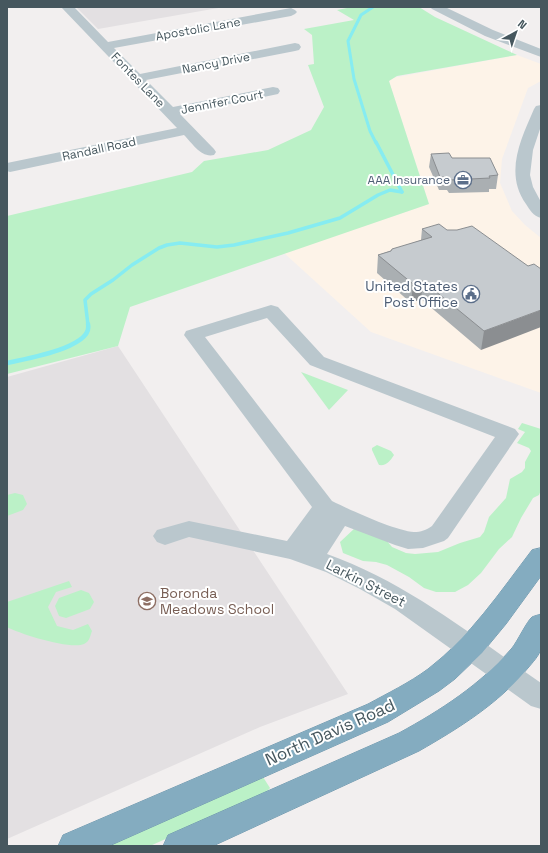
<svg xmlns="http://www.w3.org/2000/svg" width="548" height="853" viewBox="0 0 548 853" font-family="'Space Grotesk',sans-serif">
<rect width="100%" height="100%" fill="#f2efef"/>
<path fill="#fdf3e8" d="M517 55 541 64V81L528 88 502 159 500 183 512 211 525 225 541 238V393L371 332 284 253 429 204 389 81 392 78Z"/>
<g fill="#e3e0e2">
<path d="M76 7H224L98 29Z"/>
<path d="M118 346 348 694 260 727 7 839V377Z"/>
</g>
<g fill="#bbf1c7">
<path d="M352 7H419L435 17 517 55 397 76 389 81 429 204 130 307 118 346 7 374V216L192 172 204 161 268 150 311 130 324 107 308 65 314 64 312 35 304 29 354 20 337 10Z"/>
<path d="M301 372 348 390 329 410Z"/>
<path d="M522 423 541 429V490L539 495 533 498 521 518 512 537 499 549 481 573 468 585 455 592H436L424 588 409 577 387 565 376 562 363 561 343 553 340 542 355 528 387 541 392 547 406 553 415 554 438 552 460 543 480 537 484 532 489 517 506 498 510 479 522 472 525 468V462L531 451 529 448 517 443 525 432 518 429Z"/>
<path d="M377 445 391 451 394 455C390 461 387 466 379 465L378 463 372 450V448Z"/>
<path d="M15 493 23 495 27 504 23 510 7 516V495Z"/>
<path d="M69 581 72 587 56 592 48 607 57 626 73 630 88 624 92 631C90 636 90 641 84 644 71 650 20 634 7 627V602Z"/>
<path d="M81 590 89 593 94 602 90 609 66 618 59 616 55 606 59 598Z"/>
<path d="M263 777 270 788 265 794 150 846H108Z"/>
</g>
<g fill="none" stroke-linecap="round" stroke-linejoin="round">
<path stroke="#86ecf1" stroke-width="3" d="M373 7 361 15 348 41 354 79 370 131 376 143"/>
<g stroke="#86ecf1" stroke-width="3.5">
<path d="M376 142 402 192"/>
<path d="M88 325 85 300 91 294 113 280 132 265 159 248 167 245 180 243 217 247 234 245 288 233 340 218 378 195 390 190 402 192"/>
</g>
<path stroke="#86ecf1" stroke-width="4.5" d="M7 363C23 359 94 348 88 324"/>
<defs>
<g id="highway">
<path d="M541 548V576L506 624 482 653 455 679 439 691 388 722 109 846H58L63 835 368 704C388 693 409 683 428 669 470 637 500 592 532 550Z"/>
<path d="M541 614C541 625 543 637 541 648 540 655 532 663 528 668 498 704 459 728 419 751L213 846H163L168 835 399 733C441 710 480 685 512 648 517 642 527 621 532 617 534 616 538 615 541 614Z"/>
</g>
</defs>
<use href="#highway" stroke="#6f97ac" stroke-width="1"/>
<g fill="#bac7cd" fill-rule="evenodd">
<path d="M61 7H74L108 42 291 8 295 10 297 12 295 14 291 16 114 48 140 74 295 43 299 44 301 47 299 50 295 51 146 80 173 107 273 87 278 88 280 91 278 94 180 114 214 149 216 152 214 155C201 158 193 144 184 135L10 172 7 171V163L177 128Z"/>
<path d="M430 7H445L493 30 541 49V57L485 36 432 9Z"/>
<path d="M541 105V126L533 150 530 175 533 187 541 202V218C533 216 530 210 526 204 504 173 521 139 534 109L536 106Z"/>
<path d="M271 305 278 307 324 357 515 429 519 434 448 538 444 541 423 548 408 549 395 545 345 526 327 554C406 582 473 636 541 683V709L531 706 395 609 360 589 326 572 290 559 189 537 165 545 157 542 153 536 157 530 189 521 287 541 312 507 184 335 186 331ZM267 318 310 365 495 437 432 526C426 530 421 532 414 532 396 531 350 510 332 501L205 337Z"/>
</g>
<use href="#highway" fill="#84acc0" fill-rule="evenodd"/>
</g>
<g fill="#aaafb2">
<path d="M431 154 498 175 496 189H489V192L449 193 447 190H439L429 167Z"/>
<path d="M422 229 447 230 528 266 481 350 421 299 411 303 377 273 378 255 421 240Z"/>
</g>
<g fill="#8b8e91">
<path d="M423 281 421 299 411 303 413 284Z"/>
<path d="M541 310V327L481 350 484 331Z"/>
</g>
<g fill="#c6cbcf" stroke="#8b8e91">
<path d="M449 153 452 158H490L498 175 489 176 490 178 450 180 449 177H440L431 154Z"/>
<path d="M439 224 447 230H457L472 226 528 266 534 264 541 269V310L484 331 423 281 413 284 378 255 391 251 392 249 432 237 422 229Z"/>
</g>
<defs>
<symbol id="office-ring" viewBox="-11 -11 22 22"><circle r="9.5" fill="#fff" stroke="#5c6f8a" stroke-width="1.5"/><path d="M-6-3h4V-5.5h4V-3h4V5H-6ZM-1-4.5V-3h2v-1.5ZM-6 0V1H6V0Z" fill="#5c6f8a"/></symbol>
<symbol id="civic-ring" viewBox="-11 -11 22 22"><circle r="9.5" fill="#fff" stroke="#5c6f8a" stroke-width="1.5"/><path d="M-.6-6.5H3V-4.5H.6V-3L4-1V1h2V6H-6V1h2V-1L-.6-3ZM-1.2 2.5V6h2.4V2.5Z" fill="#5c6f8a"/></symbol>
<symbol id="school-ring" viewBox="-11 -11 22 22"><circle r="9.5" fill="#fff" stroke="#8d6e63" stroke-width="1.5"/><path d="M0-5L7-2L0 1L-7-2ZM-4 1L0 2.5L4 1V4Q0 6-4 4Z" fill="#8d6e63"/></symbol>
</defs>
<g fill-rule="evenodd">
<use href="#office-ring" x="453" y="170" width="20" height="20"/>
<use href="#civic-ring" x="461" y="284" width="20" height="20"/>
<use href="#school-ring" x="137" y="591" width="20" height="20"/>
</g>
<g text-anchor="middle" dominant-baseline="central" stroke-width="4" stroke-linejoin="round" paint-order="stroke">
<g font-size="12" fill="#46575e" stroke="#fff">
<text transform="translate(198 29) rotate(-10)">Apostolic Lane</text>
<text transform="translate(216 63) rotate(-11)">Nancy Drive</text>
<text transform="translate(138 80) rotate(46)">Fontes Lane</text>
<text transform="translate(222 102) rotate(-11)">Jennifer Court</text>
<text transform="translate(99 149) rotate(-12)">Randall Road</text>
</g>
<g font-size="12" fill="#4e5e75" stroke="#fff" text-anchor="end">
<text x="450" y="180">AAA Insurance</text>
</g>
<g font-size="14" fill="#4e5e75" stroke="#fff" text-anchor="end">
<text x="458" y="286">United States<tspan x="458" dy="16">Post Office</tspan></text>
</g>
<g font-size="14" fill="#46575e" stroke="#fff">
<text transform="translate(366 583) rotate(27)">Larkin Street</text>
</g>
<g font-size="14" fill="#785e54" stroke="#fff" text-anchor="start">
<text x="160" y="593">Boronda<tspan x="160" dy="16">Meadows School</tspan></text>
</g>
<g font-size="17" fill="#46575e" stroke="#fff">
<text transform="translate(330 732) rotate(-24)">North Davis Road</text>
</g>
</g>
<rect width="548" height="853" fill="none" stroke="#46575e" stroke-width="16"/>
<g transform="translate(516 32) rotate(40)" stroke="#ffffff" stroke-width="3" paint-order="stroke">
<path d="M0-3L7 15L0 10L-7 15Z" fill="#46575e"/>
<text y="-6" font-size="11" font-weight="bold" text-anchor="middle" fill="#46575e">N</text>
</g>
</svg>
